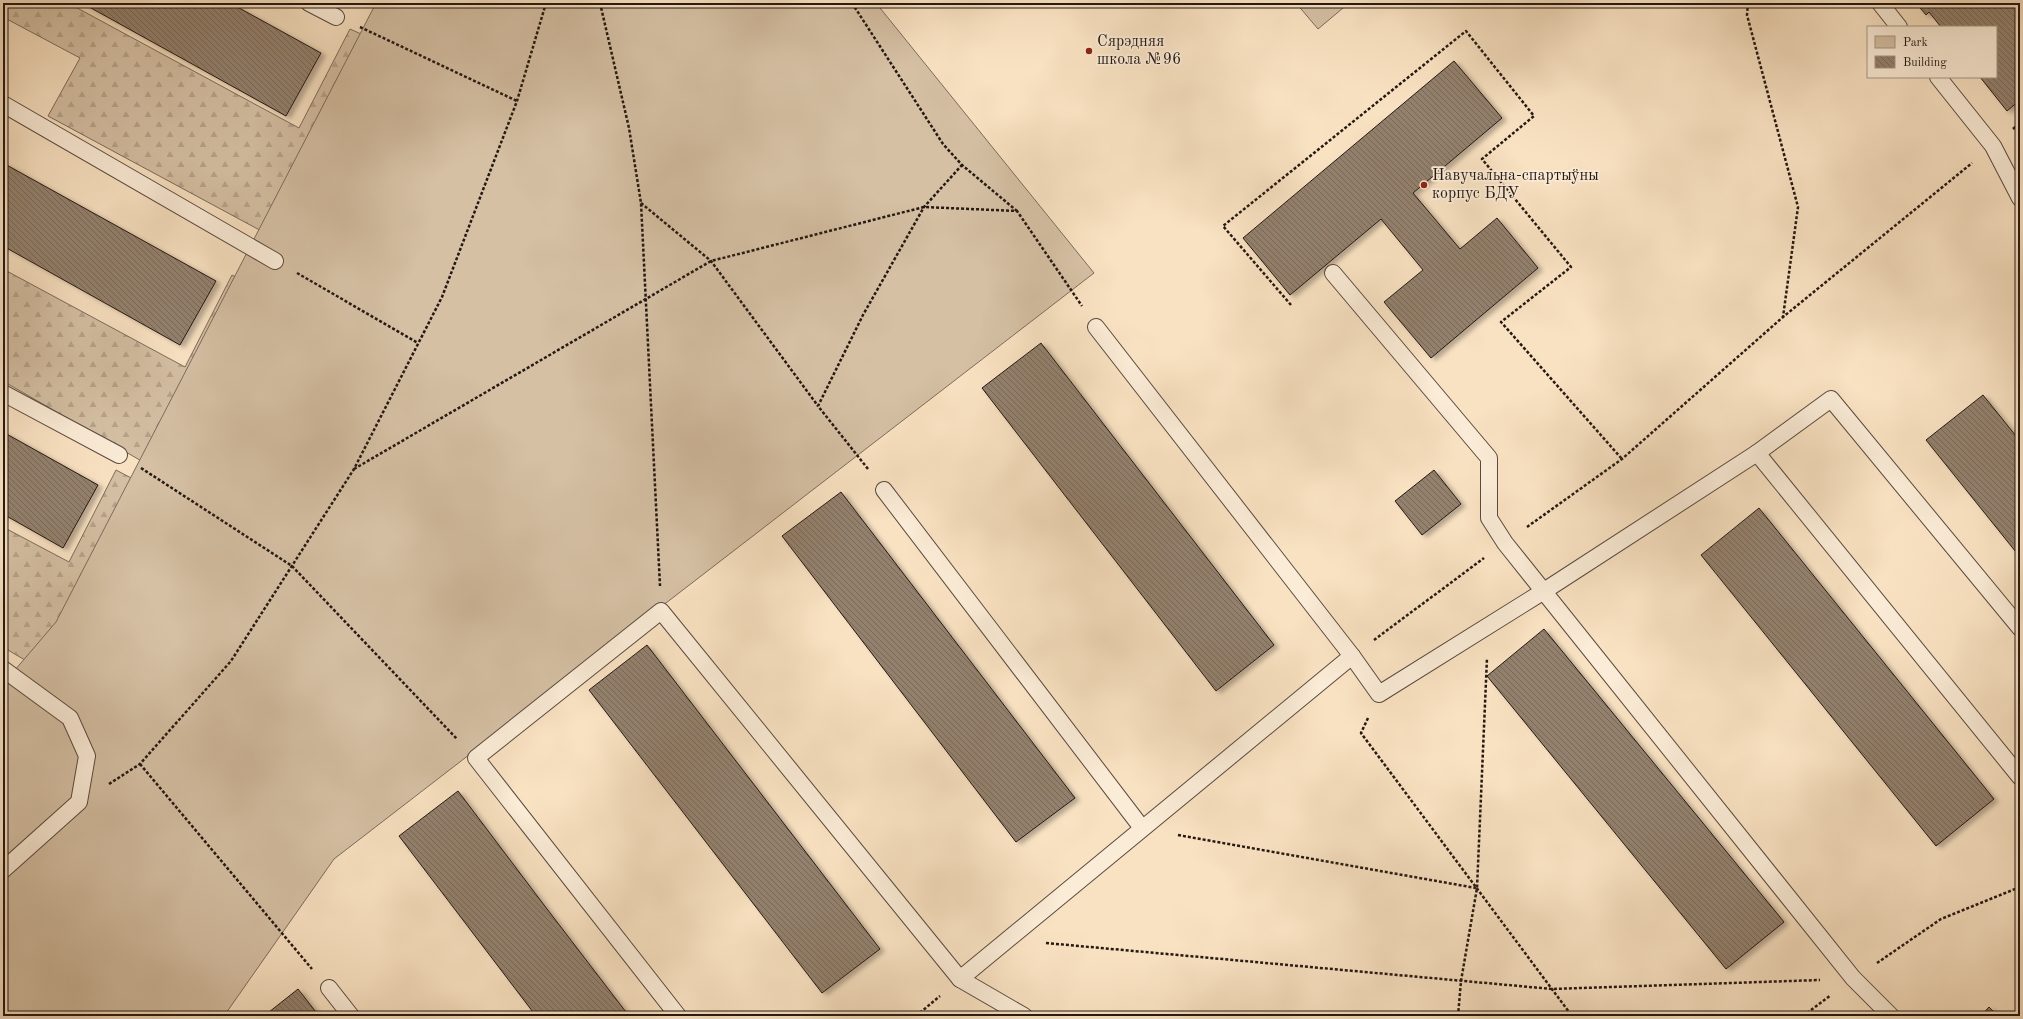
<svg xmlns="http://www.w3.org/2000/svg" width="2023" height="1019" viewBox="0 0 2023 1019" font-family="'Old Standard TT',serif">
<defs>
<pattern id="forest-firs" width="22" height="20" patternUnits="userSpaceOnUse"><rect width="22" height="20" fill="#d5c0a4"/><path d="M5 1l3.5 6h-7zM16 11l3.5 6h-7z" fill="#b7a48c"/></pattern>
<pattern id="building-back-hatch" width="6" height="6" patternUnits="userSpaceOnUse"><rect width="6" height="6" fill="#93816e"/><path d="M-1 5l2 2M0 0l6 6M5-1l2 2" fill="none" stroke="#786959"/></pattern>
<filter id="shadow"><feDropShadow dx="4.5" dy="2.5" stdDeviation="2" flood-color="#0004"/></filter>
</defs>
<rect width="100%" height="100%" fill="#f9e2c2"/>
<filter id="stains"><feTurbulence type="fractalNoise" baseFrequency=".005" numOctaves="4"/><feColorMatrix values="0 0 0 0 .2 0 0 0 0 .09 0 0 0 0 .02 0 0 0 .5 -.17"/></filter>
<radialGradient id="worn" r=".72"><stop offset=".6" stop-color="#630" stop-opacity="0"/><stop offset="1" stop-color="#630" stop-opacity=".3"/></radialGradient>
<g fill="url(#forest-firs)" stroke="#7c6c5c">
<path d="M3 3H68L299 128 350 29 502 98 419 316 48 116 80 58 3 17Z"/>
<path d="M3 269 185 367 232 275 397 362 292 548 3 381Z"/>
<path d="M116 470 281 557 149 734 3 647V527L69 562Z"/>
</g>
<g fill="#d5c0a4" stroke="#7c6c5c">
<path d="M376 3H876L1094 273 334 859 224 1016H3V684L56 622Z"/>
<path d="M1296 3H1349L1318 29Z"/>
</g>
<g fill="url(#building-back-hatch)" stroke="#241813" filter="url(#shadow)">
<path d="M82 3H230L321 53 286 116Z"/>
<path d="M1916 3H2016L2020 8V100L2007 111 1980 77H1996V27H1941L1929 12 1926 15Z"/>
<path d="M1454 61 1502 118 1413 193 1460 249 1497 218 1538 268 1431 358 1384 302 1423 270 1381 219 1290 295 1243 238Z"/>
<path d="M3 163 216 281 180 345 3 246Z"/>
<path d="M1041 343 1274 645 1216 691 982 388Z"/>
<path d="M1983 395 2020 441V557L1926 440Z"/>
<path d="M3 432 98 485 63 548 3 514Z"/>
<path d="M1434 470 1461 504 1422 535 1395 501Z"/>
<path d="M841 492 1075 798 1016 842 782 536Z"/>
<path d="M1759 508 1994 799 1936 846 1701 555Z"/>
<path d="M1544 629 1784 922 1726 969 1487 676Z"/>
<path d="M647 645 880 949 822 993 589 690Z"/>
<path d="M458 791 544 905 629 1016H536L399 836Z"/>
<path d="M298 989 319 1016H264Z"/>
<path d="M1989 1007 1998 1016H1981Z"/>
</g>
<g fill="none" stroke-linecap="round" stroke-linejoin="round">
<defs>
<g id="service">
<path d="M309 3 336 17"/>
<path d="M1880 3 1899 27"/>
<path d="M1938 77 1993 146 2020 198"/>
<path d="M3 104 275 261"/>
<path d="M1333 273 1489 458V518L1505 543 1853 978 1891 1016"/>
<path d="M1096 327 1352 656"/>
<path d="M3 393 119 455"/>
<path d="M1757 453 1831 399 2020 628"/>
<path d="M884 490 1142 828"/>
<path d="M3 669 70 718 87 756 79 802 3 870"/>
<path d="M960 979 1352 656 1379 694 1544 591 1757 453 2020 777"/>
<path d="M329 988 351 1016"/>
<path d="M678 1016 476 758 661 611 960 979 1024 1016"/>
</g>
</defs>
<use href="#service" stroke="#594a3f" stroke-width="18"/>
<g stroke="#241813" stroke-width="2.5" stroke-dasharray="3 2" stroke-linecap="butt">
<path d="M600 3 629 128 641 203 660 586"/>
<path d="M852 3 943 144 962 165 1017 211"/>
<path d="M1748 3 1747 15 1798 207 1783 317"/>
<path d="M360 27 517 101"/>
<path d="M2013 129 2020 123"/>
<path d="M641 203 711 261 818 406"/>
<path d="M297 273 418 343"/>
<path d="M1291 305 1223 226 1466 31 1534 116 1482 159 1571 267 1501 322 1622 459"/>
<path d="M141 468 292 566 457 739"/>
<path d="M354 469 711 261 924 207 1017 211 1082 306"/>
<path d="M868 469 818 406 863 315 924 207 962 165"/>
<path d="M1527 527 1622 459 1783 317 1972 163"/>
<path d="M1374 640 1484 558"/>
<path d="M1368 718 1361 733 1572 1016"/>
<path d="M140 764 312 969"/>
<path d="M109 784 140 764 231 661 354 469 442 297 517 101 546 3"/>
<path d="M1178 835 1476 888"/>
<path d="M1046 943 1552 989 1820 980"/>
<path d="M1877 963 1941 919 2020 887"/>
<path d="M916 1016 940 996"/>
<path d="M1458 1016 1461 981 1477 888 1487 658"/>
<path d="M1803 1016 1831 995"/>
</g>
<use href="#service" stroke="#fbecd7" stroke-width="16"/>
</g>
<g fill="#8f2418" stroke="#fbecd7" stroke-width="1.5">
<circle cx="1089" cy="51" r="4"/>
<circle cx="1424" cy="185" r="4"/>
</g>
<g text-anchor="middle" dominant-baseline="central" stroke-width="3.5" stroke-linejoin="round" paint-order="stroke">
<g font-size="16" fill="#241813" stroke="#fbecd7" text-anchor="start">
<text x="1097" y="42">Сярэдняя<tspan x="1097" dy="18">школа №96</tspan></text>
<text x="1432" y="176">Навучальна-спартыўны<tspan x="1432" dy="18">корпус БДУ</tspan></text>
</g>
</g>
<rect width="2023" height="1019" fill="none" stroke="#f9e2c2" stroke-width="16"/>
<rect x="4" y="4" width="2015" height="1011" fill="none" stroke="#241813" stroke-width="2"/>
<rect x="8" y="8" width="2007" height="1003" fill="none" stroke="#241813"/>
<rect x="1867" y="26" width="130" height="52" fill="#fbecd7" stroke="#a59789"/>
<rect x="1875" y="36" width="20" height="12" fill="#d5c0a4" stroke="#a59789"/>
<text x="1903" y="46" font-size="12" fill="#241813">Park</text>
<rect x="1875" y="56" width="20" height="12" fill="url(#building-back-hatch)" stroke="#a59789"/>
<text x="1903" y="66" font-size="12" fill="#241813">Building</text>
<rect width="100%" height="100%" filter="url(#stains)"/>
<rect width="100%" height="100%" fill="url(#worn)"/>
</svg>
